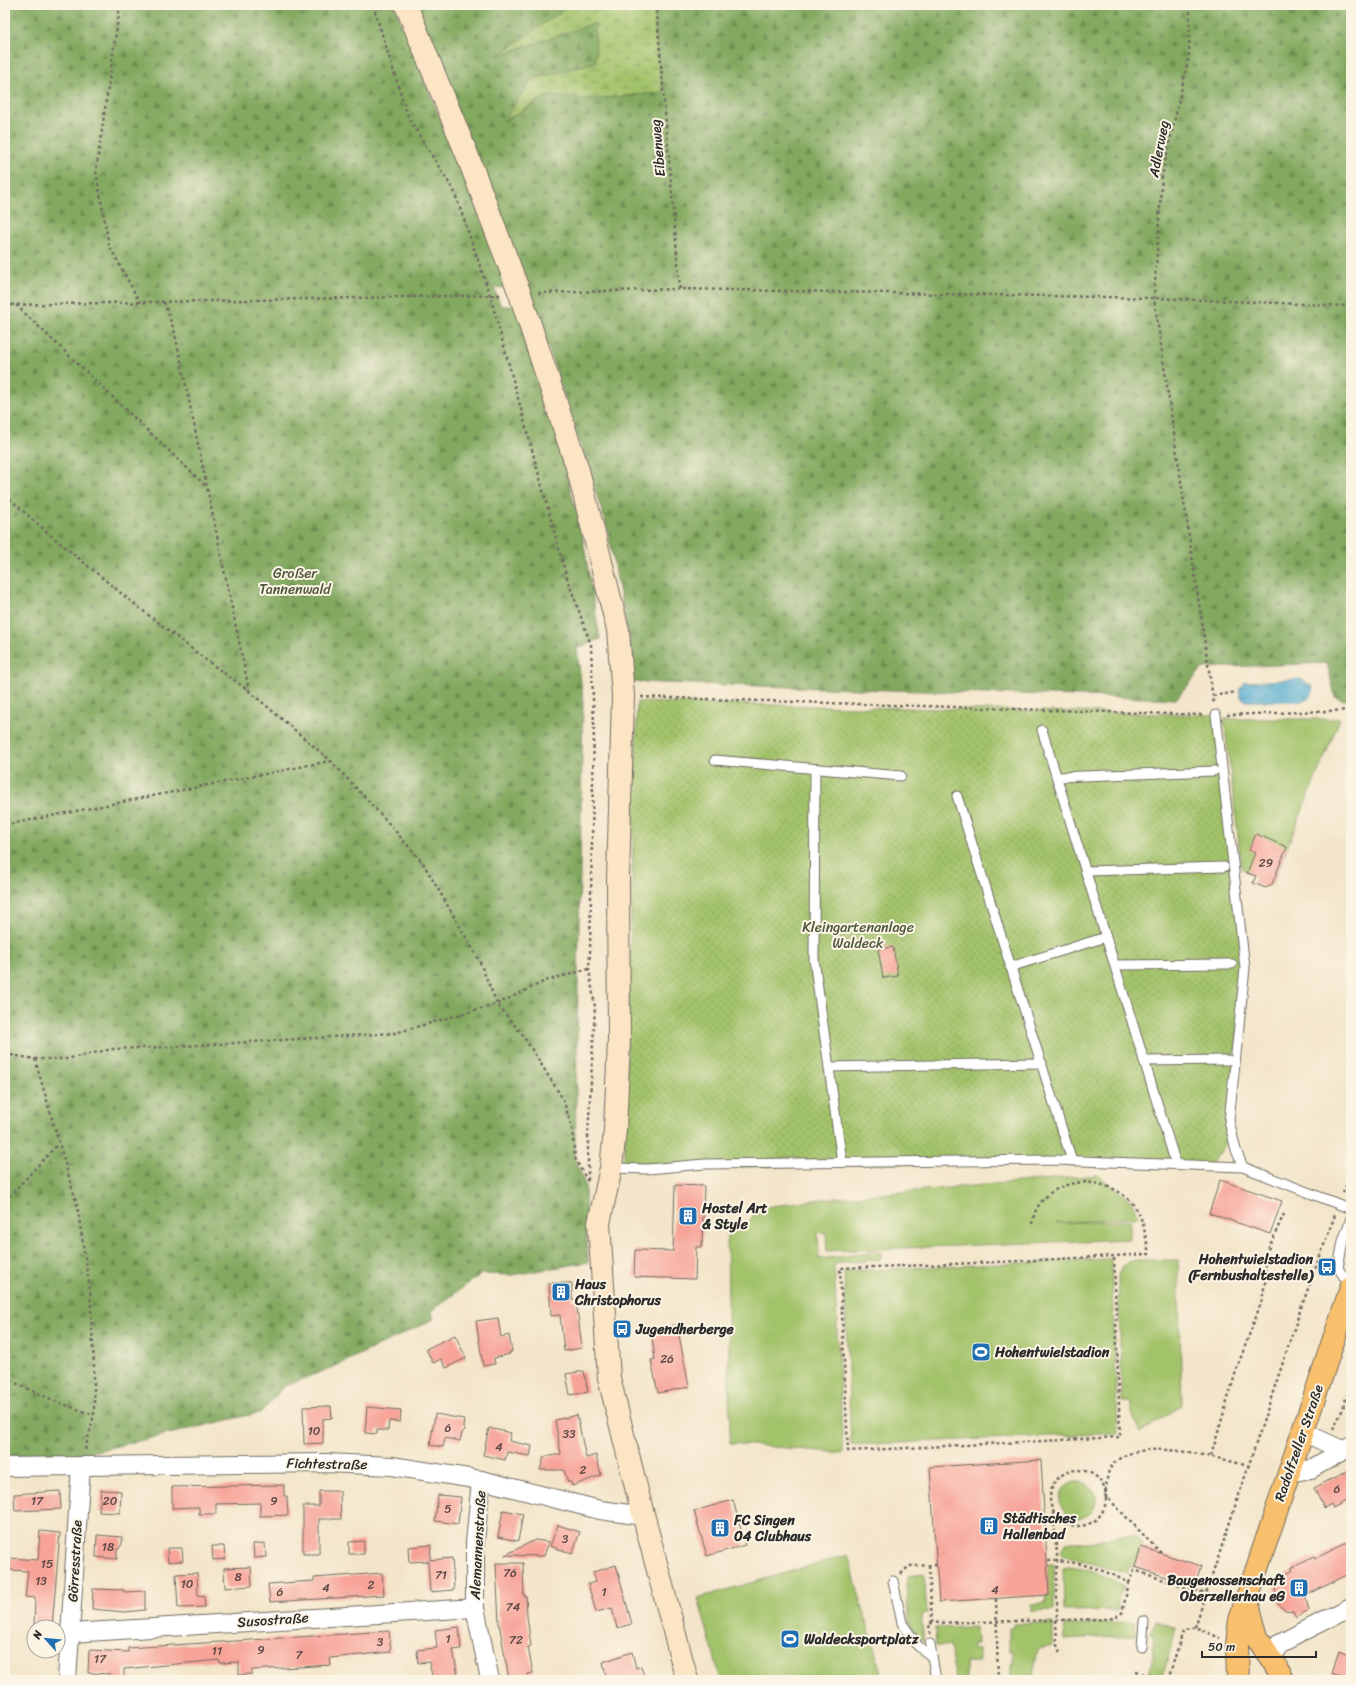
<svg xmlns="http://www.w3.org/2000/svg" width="1356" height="1685" viewBox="0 0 1356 1685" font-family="Sriracha,sans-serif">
<defs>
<pattern id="forest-firs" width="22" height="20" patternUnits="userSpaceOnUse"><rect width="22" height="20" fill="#82a95f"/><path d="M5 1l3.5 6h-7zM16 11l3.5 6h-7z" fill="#6b8a4f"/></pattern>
<pattern id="wetland-marsh" width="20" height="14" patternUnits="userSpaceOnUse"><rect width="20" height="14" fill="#a3c36b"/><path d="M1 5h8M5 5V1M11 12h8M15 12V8" fill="none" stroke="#859f58"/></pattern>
<pattern id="garden-dots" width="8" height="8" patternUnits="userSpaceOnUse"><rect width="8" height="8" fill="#a3c36b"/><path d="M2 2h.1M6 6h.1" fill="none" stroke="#859f58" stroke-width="1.8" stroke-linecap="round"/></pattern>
<pattern id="water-waves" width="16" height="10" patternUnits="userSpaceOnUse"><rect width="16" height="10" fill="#56afd3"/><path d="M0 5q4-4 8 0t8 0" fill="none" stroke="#478fab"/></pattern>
</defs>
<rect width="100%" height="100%" fill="#fcf5e5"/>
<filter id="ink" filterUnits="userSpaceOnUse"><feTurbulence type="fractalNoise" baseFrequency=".025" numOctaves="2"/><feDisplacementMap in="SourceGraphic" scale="8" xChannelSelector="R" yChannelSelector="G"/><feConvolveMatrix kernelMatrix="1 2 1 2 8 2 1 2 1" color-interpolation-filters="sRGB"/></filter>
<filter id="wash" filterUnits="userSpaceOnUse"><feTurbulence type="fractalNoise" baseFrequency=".012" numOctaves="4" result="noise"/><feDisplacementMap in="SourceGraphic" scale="16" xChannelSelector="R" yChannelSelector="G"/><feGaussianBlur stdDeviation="0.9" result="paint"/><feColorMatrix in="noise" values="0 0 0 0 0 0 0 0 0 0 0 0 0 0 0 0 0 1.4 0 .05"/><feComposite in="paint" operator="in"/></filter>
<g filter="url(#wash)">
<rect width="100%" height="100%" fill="#f3e5c9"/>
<g fill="#a3c36b" stroke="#67774b">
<path d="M1224 719H1340L1272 884 1242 869Z"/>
<path d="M1098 1175 1130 1200 1139 1215 1133 1218 1056 1223 1130 1221V1239L827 1251 826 1234 818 1232 819 1259 881 1252V1259L834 1264 843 1453 730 1443 727 1231 745 1229 758 1208 822 1199Z"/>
<path d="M1111 1259 1118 1433 851 1445 844 1271Z"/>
<path d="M1139 1260H1178L1182 1405 1140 1433 1131 1411V1402H1122L1118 1276 1122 1266 1131 1261Z"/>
<circle cx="1078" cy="1500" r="18"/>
<path d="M1116 1536H1135L1142 1543 1135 1567H1129L1127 1574 1062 1555 1061 1552 1066 1542H1095Z"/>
<path d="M848 1555 883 1680H721L698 1598Z"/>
<path d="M1047 1564H1054V1610L1031 1611V1604L1046 1603 1045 1595H1049Z"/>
<path d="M1069 1567C1089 1569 1107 1576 1124 1586L1119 1598 1117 1610 1064 1611 1063 1568Z"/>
<path d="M924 1574 927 1613 921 1614 924 1642 909 1624 906 1584 908 1576Z"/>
<path d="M1156 1621 1176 1628 1162 1680H1148L1152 1660 1154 1635H1150Z"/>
<path d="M1134 1622 1136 1635 1065 1639 1064 1625Z"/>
<path d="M1053 1623V1646L1038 1649 1032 1680H1006L1011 1679V1664H1013V1651H1009V1628H1013V1624Z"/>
<path d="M976 1627 977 1644H972L973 1650H979V1662H966V1680H955L950 1645H936L935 1628Z"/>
</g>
<g fill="url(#forest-firs)" stroke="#566a45">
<path d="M5 5H394L509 287 494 288 501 306H517L554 428 581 528 600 639 577 648 583 700 575 1158 585 1185 588 1262 513 1275 481 1274 431 1311 434 1319 338 1365 283 1387 262 1412 79 1455 5 1456Z"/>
<path d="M415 5H570L500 55 595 23 596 62 531 80 505 121 546 96 594 99 663 92 658 62 654 5H1351V702L1335 697 1327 663 1203 668 1176 699 632 682 630 644 607 527 533 301Z"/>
</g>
<path fill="url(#wetland-marsh)" stroke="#67774b" d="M570 5H654L658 62 663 92 594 99 546 96 504 121 531 80 596 62 595 23 499 55Z"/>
<path fill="url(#garden-dots)" stroke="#67774b" d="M637 702 1216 715 1245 968 1227 1124V1143L1210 1166 1055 1160 648 1169 624 1160Z"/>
<path fill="url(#water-waves)" stroke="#406d7f" d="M1301 679 1313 687C1312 695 1311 699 1303 701H1246L1241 697 1239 690 1245 682Z"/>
<g id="blocks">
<g fill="#f7a398">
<path d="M1256 834 1287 847 1272 884 1266 888 1253 883 1256 876 1247 873 1255 853 1249 850Z"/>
<path d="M893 947 898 976 883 978 878 949Z"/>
<path d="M1220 1180 1282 1201 1270 1234 1209 1213Z"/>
<path d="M675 1185 704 1186 702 1247H696L695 1279 634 1277 635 1250 673 1251Z"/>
<path d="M549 1283H572V1300H576L582 1348 564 1351 560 1315 551 1316Z"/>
<path d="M498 1318 501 1337 509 1335 512 1352H509L510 1354 494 1358 495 1364 483 1366 476 1321Z"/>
<path d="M677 1325 689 1387 658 1393 651 1360 655 1359 651 1330Z"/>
<path d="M455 1335 466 1358 446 1368 441 1359 433 1363 426 1349Z"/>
<path d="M584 1371 588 1392 570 1395 566 1374Z"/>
<path d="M331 1406 332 1418 323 1419V1443L304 1444 303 1407Z"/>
<path d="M367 1407 401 1410 400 1422 389 1421 388 1430H377V1434L365 1433Z"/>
<path d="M435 1414 464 1419 463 1427 465 1430 462 1433 460 1441 445 1438 443 1447 430 1445Z"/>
<path d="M577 1415 586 1458 596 1455 601 1475 572 1486 571 1482H568L564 1470H540L544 1457 561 1454 555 1420Z"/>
<path d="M489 1428 511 1433 509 1441 532 1446 530 1456 507 1452 505 1460 483 1455Z"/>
<path d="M1041 1460 1049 1595 939 1602 930 1467Z"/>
<path d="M1351 1469V1498L1333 1508 1331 1504 1324 1508 1314 1488Z"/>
<path d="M284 1485V1496H287L288 1515 260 1516V1503L216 1504V1514H199V1507L172 1508V1487Z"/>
<path d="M101 1490 121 1491 120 1513 99 1512Z"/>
<path d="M60 1491 61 1509 15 1511 14 1494Z"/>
<path d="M319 1491H340L341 1519H319V1554H303V1506H319Z"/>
<path d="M438 1495 461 1497 458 1524 435 1521Z"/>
<path d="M733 1500 745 1545 707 1556 694 1511Z"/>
<path d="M503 1510 523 1514 518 1541 498 1537Z"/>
<path d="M558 1525 580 1532 572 1554 550 1546Z"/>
<path d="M40 1531 60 1533 52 1627H34L35 1598 25 1597 28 1571 9 1570 10 1558 38 1560Z"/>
<path d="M97 1535 122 1537V1544L117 1551V1559L96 1557Z"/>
<path d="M535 1540 549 1542 544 1556 505 1555Z"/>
<path d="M364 1541V1554H349V1542Z"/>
<path d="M1351 1541V1573L1305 1596 1309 1610 1296 1617 1293 1611 1285 1610 1279 1605 1275 1591 1276 1584 1279 1579 1293 1569 1291 1567 1315 1556 1316 1558Z"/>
<path d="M265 1543 266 1557 254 1558 253 1544Z"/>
<path d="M431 1545 430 1560 452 1558 454 1590 430 1592 428 1561 409 1562 408 1547Z"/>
<path d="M212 1546H224L225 1559 213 1560Z"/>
<path d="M1141 1547 1201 1566 1195 1586 1135 1567Z"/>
<path d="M167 1548H182L183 1561 168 1562Z"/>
<path d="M496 1563H523L524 1596H526L527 1616 531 1646 528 1647 533 1673 528 1674 529 1680H509L499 1623Z"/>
<path d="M616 1565 632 1624 617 1628 612 1608 596 1612 588 1584 596 1582 593 1572Z"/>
<path d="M251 1567 252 1586 225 1588 224 1568Z"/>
<path d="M197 1573 198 1596 204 1595 205 1607 178 1608 176 1574Z"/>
<path d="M382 1573 384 1595 270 1602 268 1584 314 1581V1578Z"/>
<path d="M93 1589 124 1590V1592L145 1591V1610L124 1612 92 1609Z"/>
<path d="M459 1627 461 1649 453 1650 458 1677 455 1678 456 1680H433L429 1662 418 1663 417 1650 437 1648 435 1630Z"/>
<path d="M389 1631 391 1652 330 1658 331 1665 252 1670V1674L239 1675V1662L220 1663 219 1660 124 1669V1680H110L111 1674 88 1673 89 1650 128 1652V1648Z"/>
<path d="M1339 1651 1351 1656V1680H1346L1332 1674Z"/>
<path d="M632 1652 636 1668 641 1666 645 1680H605V1676H606L603 1662Z"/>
</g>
</g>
</g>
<g filter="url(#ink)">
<use href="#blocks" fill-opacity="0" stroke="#716c62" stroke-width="1"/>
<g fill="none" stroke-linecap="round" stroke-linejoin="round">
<defs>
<g id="service">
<path d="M1216 715 1245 968 1229 1121 1236 1150 1243 1167"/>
<path d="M1042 730 1176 1164"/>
<path d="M715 760 901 776"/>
<path d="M815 769 814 959 842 1162"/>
<path d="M1057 777 1214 771"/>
<path d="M957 796 1072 1161"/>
<path d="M1086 871 1224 867"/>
<path d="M1115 965 1232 964"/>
<path d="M1010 967 1106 937"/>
<path d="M1144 1061 1228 1060"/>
<path d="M829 1067 1042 1063"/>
<path d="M611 1168 648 1169 704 1164 1055 1160 1243 1167 1351 1209"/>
<path d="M1351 1218 1343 1241 1338 1268 1351 1287"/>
<path d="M893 1581 902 1623 918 1646 932 1657"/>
<path d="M930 1644 936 1680"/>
<path d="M1142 1647 1144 1621"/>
</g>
<g id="minor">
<path d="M1303 1432 1342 1450"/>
<path d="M5 1467 326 1463 392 1466 481 1480 600 1510 644 1516"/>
<path d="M1289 1473 1311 1469 1351 1446"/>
<path d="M481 1480 475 1543V1608L490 1680"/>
<path d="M71 1633 475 1608"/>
<path d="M1271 1659 1279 1644 1351 1607"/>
<path d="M67 1680 81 1466"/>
</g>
<path id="secondary" d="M406 5 466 152 520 294 578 470 618 630 623 696 618 880 619 1041 615 1130 611 1168 599 1223 609 1378 638 1495 687 1680"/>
<g id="primary">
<path d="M1247 1601 1257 1637 1284 1680"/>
<path d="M1238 1680 1237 1645 1240 1619 1351 1288"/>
</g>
</defs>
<use href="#service" stroke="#716c62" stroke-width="11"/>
<use href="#minor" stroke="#716c62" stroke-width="20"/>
<use href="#secondary" stroke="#716c62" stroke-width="24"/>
<use href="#primary" stroke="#716c62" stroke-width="24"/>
<g stroke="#716c62" stroke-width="2.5" stroke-dasharray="3 3" stroke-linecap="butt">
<path d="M120 5 96 171 109 245 140 303"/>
<path d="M373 5 408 117 454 191 490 295 566 575 591 645 594 724 590 952 589 969 595 1007 588 1137V1181"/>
<path d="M656 5 680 289"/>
<path d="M1190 5 1189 56 1162 176 1154 298 1214 705"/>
<path d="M538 293 680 289 1154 298 1351 306"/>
<path d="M164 302 175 333 249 690"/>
<path d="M5 305 501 295"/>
<path d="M16 305 206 486"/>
<path d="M5 495 48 533 128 599 206 660 249 691 331 761 384 818 423 863 479 960 497 1004 522 1034 563 1099 572 1128 575 1158 588 1182"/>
<path d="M1213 696 1236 692"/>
<path d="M641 697 1204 715"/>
<path d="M1227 715 1351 710"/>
<path d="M5 825 330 761"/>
<path d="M5 1054 35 1059H66L112 1049 169 1047 395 1033 497 1004 545 981 589 969"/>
<path d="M35 1059 77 1205 90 1289 94 1367V1415L85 1450"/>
<path d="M1343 1193 1351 1175"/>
<path d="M5 1201 58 1144"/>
<path d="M1032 1224C1033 1220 1034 1214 1036 1210 1054 1175 1104 1175 1129 1200 1144 1214 1145 1235 1149 1254 1046 1260 943 1265 840 1268L848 1451 1120 1437 1114 1256"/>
<path d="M5 1378 57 1402 94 1415"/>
<path d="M1333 1429 1342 1411 1351 1383"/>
<path d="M1211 1456 1237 1368 1262 1300 1266 1277 1265 1256 1284 1214"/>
<circle cx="1078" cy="1498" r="28"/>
<path d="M1053 1512 1057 1554V1620"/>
<path d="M1161 1553 1105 1495C1107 1488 1106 1477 1109 1471 1127 1431 1217 1458 1249 1466"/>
<path d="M929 1566 932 1623"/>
<path d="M901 1574 909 1566 937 1565"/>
<path d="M1129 1583 1134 1570 1206 1594"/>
<path d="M996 1599 998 1680"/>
<path d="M1056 1620 1057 1645 1060 1653"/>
<path d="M1195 1627 1301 1308 1335 1215"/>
<path d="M930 1634 929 1623 1107 1619 1113 1618 1122 1613 1129 1583C1103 1569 1076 1560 1047 1561"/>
<path d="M1136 1672 1169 1680"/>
<path d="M1168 1680 1183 1631 1195 1627 1220 1638"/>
</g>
<use href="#service" stroke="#fff" stroke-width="9"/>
<use href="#minor" stroke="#fff" stroke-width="18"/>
<use href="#secondary" stroke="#fce5c4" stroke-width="22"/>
<use href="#primary" stroke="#f8bf6c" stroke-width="22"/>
</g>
</g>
<defs>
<symbol id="building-square" viewBox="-11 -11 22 22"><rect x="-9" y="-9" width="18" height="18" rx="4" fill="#1f6fb2" stroke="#fcf5e5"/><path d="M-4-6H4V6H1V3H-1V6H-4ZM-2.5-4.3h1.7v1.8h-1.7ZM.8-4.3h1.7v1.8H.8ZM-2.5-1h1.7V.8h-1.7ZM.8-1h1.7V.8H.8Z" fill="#fff"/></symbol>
<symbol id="bus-square" viewBox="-11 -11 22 22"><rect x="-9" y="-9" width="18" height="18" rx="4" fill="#1f6fb2" stroke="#fcf5e5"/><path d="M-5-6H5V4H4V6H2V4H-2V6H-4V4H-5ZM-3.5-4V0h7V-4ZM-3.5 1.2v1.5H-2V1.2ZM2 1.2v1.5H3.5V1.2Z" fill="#fff"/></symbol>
<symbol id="stadium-square" viewBox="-11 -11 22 22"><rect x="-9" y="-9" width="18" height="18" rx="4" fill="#1f6fb2" stroke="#fcf5e5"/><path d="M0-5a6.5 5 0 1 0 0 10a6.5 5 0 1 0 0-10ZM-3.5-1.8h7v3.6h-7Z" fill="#fff"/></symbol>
</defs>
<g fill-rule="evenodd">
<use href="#building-square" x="677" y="1205" width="22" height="22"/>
<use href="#bus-square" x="1316" y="1256" width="22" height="22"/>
<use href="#building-square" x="550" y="1281" width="22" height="22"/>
<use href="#bus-square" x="611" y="1318" width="22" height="22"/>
<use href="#stadium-square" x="970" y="1341" width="22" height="22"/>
<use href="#building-square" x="978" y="1515" width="22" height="22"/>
<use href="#building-square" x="709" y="1517" width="22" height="22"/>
<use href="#building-square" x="1288" y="1577" width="22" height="22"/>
<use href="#stadium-square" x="779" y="1628" width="22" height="22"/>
</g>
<g text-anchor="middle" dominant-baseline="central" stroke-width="4" stroke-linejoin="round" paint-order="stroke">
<g font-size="12" fill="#5e4946">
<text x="1266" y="863">29</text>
<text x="667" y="1359">26</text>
<text x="448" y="1428">6</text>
<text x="314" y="1431">10</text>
<text x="569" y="1434">33</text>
<text x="499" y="1447">4</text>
<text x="583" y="1470">2</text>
<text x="1337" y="1489">6</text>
<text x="37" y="1501">17</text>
<text x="110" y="1501">20</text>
<text x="274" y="1501">9</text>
<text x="448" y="1509">5</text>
<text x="565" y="1539">3</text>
<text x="108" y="1547">18</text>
<text x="47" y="1564">15</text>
<text x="510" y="1573">76</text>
<text x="441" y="1575">71</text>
<text x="238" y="1577">8</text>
<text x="41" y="1581">13</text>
<text x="187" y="1584">10</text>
<text x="371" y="1585">2</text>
<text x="326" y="1588">4</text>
<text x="995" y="1590">4</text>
<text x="280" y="1592">6</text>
<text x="604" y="1592">1</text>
<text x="513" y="1607">74</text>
<text x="448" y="1639">1</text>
<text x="516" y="1640">72</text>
<text x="380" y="1642">3</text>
<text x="261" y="1650">9</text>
<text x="217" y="1651">11</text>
<text x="299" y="1655">7</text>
<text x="100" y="1659">17</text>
</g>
<g font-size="14" fill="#2b2b2b" stroke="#fcf5e5">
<text transform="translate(658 148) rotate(-95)">Eibenweg</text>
<text transform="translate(1159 149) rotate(-79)">Adlerweg</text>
<text transform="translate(1299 1443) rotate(-71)">Radolfzeller Straße</text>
<text transform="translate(327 1464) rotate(1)">Fichtestraße</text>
<text transform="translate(478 1545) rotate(-87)">Alemannenstraße</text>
<text transform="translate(75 1561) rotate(-87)">Görresstraße</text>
<text transform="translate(273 1620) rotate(-4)">Susostraße</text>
</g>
<g font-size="14" fill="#4f593e" stroke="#fcf5e5">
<text x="295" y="573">Großer<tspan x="295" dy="16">Tannenwald</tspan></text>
<text x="858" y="927">Kleingartenanlage<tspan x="858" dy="16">Waldeck</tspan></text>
</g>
<g font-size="14" font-weight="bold" fill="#2b2b2b" stroke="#fcf5e5" text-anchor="start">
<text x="702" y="1208">Hostel Art<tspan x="702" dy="16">&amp; Style</tspan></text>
<text x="1313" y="1259" text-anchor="end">Hohentwielstadion<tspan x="1313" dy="16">(Fernbushaltestelle)</tspan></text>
<text x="575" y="1284">Haus<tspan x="575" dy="16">Christophorus</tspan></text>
<text x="636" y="1329">Jugendherberge</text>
<text x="995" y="1352">Hohentwielstadion</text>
<text x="1003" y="1518">Städtisches<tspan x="1003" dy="16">Hallenbad</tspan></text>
<text x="734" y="1520">FC Singen<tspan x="734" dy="16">04 Clubhaus</tspan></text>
<text x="1285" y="1580" text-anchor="end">Baugenossenschaft<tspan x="1285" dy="16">Oberzellerhau eG</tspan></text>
<text x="804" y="1639">Waldecksportplatz</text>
</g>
</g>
<rect width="1356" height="1685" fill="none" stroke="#fcf5e5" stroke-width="20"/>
<g transform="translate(46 1639) rotate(297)"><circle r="19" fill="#fcf5e5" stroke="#a8a49b"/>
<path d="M0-3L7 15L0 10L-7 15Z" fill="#1f6fb2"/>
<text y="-6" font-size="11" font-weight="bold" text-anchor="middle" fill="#2b2b2b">N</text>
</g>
<path d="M1202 1651v6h114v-6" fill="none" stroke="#2b2b2b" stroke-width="2"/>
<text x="1208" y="1651" font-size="12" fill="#2b2b2b" stroke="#fcf5e5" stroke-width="3" paint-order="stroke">50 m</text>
</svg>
